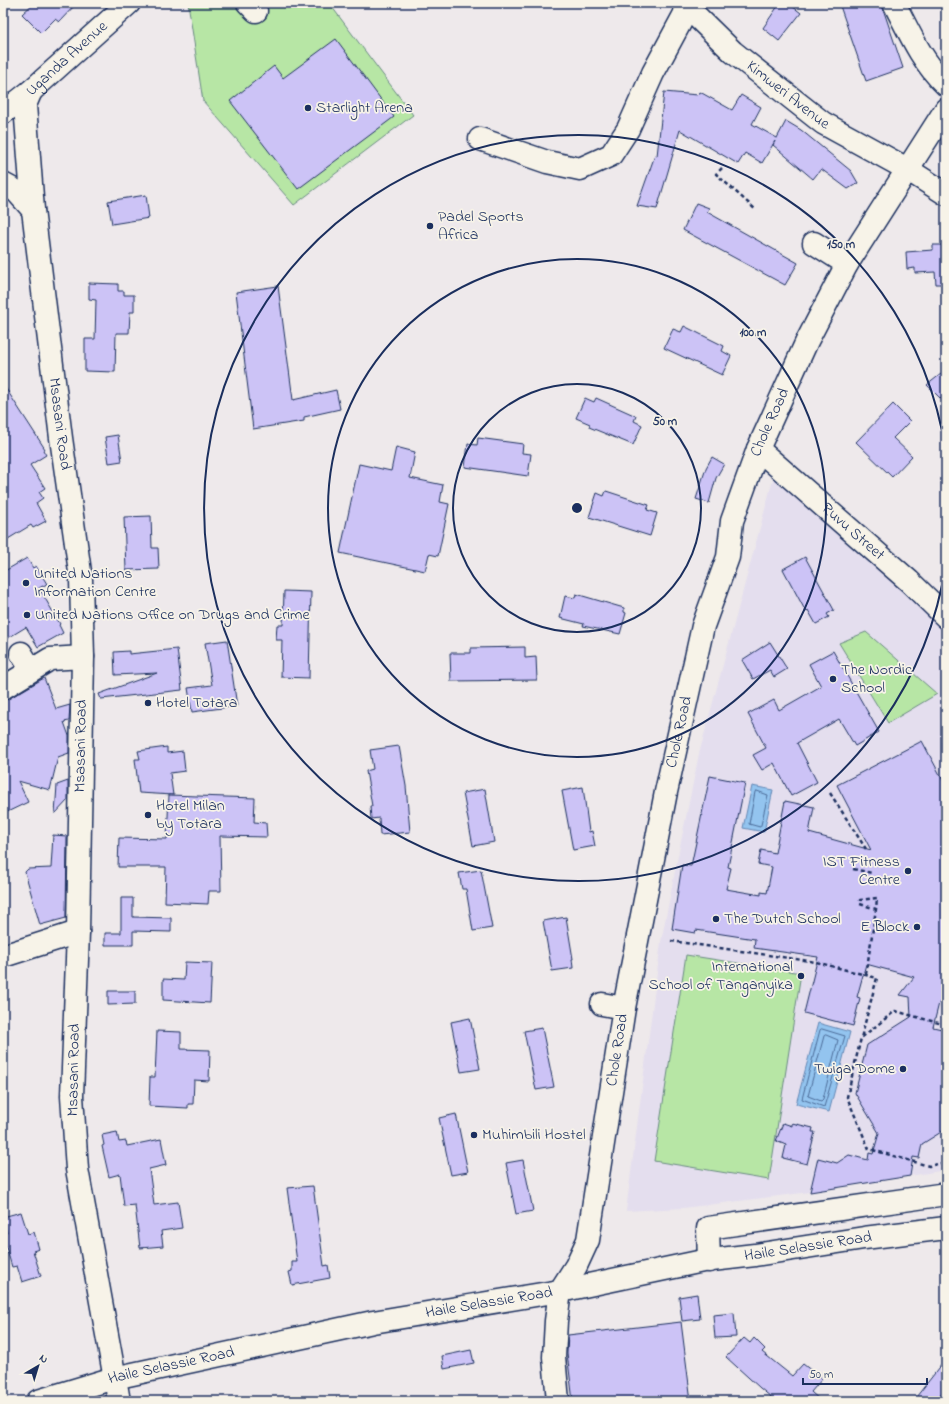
<svg xmlns="http://www.w3.org/2000/svg" width="949" height="1404" viewBox="0 0 949 1404" font-family="'Indie Flower',sans-serif">
<rect width="100%" height="100%" fill="#eee9eb"/>
<filter id="ink" filterUnits="userSpaceOnUse"><feTurbulence type="fractalNoise" baseFrequency=".025" numOctaves="2"/><feDisplacementMap in="SourceGraphic" scale="8" xChannelSelector="R" yChannelSelector="G"/><feConvolveMatrix kernelMatrix="1 2 1 2 8 2 1 2 1" color-interpolation-filters="sRGB"/></filter>
<g filter="url(#ink)">
<path fill="#e4deee" d="M775 472 946 624V1170L810 1192 683 1208 626 1211 661 942 679 851 699 754Z"/>
<g fill="#b7e6a5" stroke="#698a82">
<path d="M188 3H329L413 115 294 205 203 101Z"/>
<path d="M866 632 937 694 888 723 839 643Z"/>
<path d="M686 955 801 973 769 1180 654 1161Z"/>
</g>
<g fill="#93c4ef" stroke="#6388b5">
<path d="M752 786 773 790 764 832 743 828Z"/>
<path d="M818 1023 850 1032 829 1112 796 1104Z"/>
</g>
<g fill="none" stroke-linecap="round" stroke-linejoin="round">
<g stroke="#4b6b98" stroke-width="1">
<path d="M757 791 768 795 761 825 760 827 749 824 755 792Z"/>
<path d="M822 1029 845 1036 824 1107 802 1099 820 1030Z"/>
<path d="M826 1035 838 1040 823 1099 821 1101 808 1096 824 1036Z"/>
</g>
</g>
<g fill="#ccc3f6" stroke="#1b2f5e">
<path d="M34 3H77L59 22 55 19 41 33 22 14Z"/>
<path d="M780 3H788L801 13 779 41 763 28Z"/>
<path d="M839 3H881L903 68 866 81Z"/>
<path d="M336 39 394 117 298 189 230 101 274 66 283 78Z"/>
<path d="M664 92 698 95 700 92 732 110 741 95 761 107 752 124 777 138 786 121 801 130 851 171 858 183 848 189 821 169 813 179 773 145 775 141 762 163 745 153 738 164 680 130 657 209 637 206 655 155 657 156Z"/>
<path d="M146 195 149 218 112 224 108 201Z"/>
<path d="M696 203 709 208 707 212 798 263 785 285 683 230Z"/>
<path d="M933 245H946V284H936L935 272 915 273V268L907 269 906 252 933 250Z"/>
<path d="M89 283 118 284V291H124V295H134V312H130L129 333H116L115 372 85 371V339H95L96 300 89 299Z"/>
<path d="M278 286 293 400 336 390 340 409 304 417V421L253 429 236 292Z"/>
<path d="M684 326 724 346 722 351 731 356 722 375 664 348 673 329 681 332Z"/>
<path d="M946 370V404L927 385Z"/>
<path d="M3 384 45 449 43 450 46 455 30 465 45 488 39 492 43 498 36 503 46 521 33 528 31 525 3 542Z"/>
<path d="M585 398 594 402 596 398 636 416 634 421 642 425 633 445 589 427 590 424 576 418Z"/>
<path d="M893 404 910 421 893 438 912 456 892 477 856 442Z"/>
<path d="M118 435 122 461 109 463 105 437Z"/>
<path d="M478 438 523 444 522 453 531 454 528 476 465 467 468 444 477 445Z"/>
<path d="M396 447 415 452 410 478 443 485 440 502 449 504 438 556 429 554 425 571 340 553 359 464 391 471Z"/>
<path d="M712 457 724 464 716 478 709 503 696 499 706 468Z"/>
<path d="M606 491 649 505 647 510 657 513 650 536 589 517 597 493 604 496Z"/>
<path d="M151 516 152 548H158L159 569 126 570 124 517Z"/>
<path d="M805 557 834 610 827 614 829 617 816 624 808 610 806 612 783 569Z"/>
<path d="M27 558 33 568 36 566 47 584 39 588 60 624 59 625 63 633 38 647 26 627 3 641V572Z"/>
<path d="M284 591 311 592 309 678 281 677 282 640H276L277 625H283Z"/>
<path d="M576 594 624 608V612L626 613 620 634 583 626 584 624 560 618 565 596 575 598Z"/>
<path d="M227 640 237 706 192 712 188 688 212 685 205 643Z"/>
<path d="M770 642 787 669 774 677 770 670 753 679 742 660Z"/>
<path d="M525 647V658L536 657 537 680 451 681 450 653H471V648Z"/>
<path d="M177 649 182 690 101 699 99 694 157 673 115 675 114 652 129 651V654Z"/>
<path d="M833 651 879 732 855 746 839 719 797 743 817 782 791 796 774 763 762 770 753 755 766 748 748 714 774 700 779 710 821 686 809 664Z"/>
<path d="M44 678 56 709 70 705 69 721 64 722 69 736V753L58 757 50 790 18 781 28 802 3 814V702Z"/>
<path d="M922 741 946 786V998L939 1003 933 1027 946 1030V1129L922 1144 919 1158 913 1157 910 1176 810 1192 818 1158 837 1163 849 1155 868 1160 869 1153 873 1154 879 1133 855 1093 867 1045 911 1017 910 997 900 995 914 977 866 964 857 997 860 998 853 1026 804 1013 818 957 754 948 755 939 696 930 695 933 672 929 682 865 691 866 710 776 745 783 728 867 731 868 726 889 761 895V892L767 893 772 867 758 864 761 850 775 853 785 801 814 807 809 833 871 850 837 785Z"/>
<path d="M399 746 406 786 410 832 380 835 379 818 371 819 370 806H372L366 771 373 769 370 750Z"/>
<path d="M167 747V753L183 751 185 771 170 773 173 795 139 793 135 759H140L138 751Z"/>
<path d="M68 781V800L55 814 57 785Z"/>
<path d="M583 787 589 832 592 831 595 846 573 850 562 791Z"/>
<path d="M485 789 494 842 473 846 463 793Z"/>
<path d="M169 795 255 798 254 822 266 823 267 837 220 836 221 891H209L208 904 165 902 166 867H118L119 838 167 839Z"/>
<path d="M53 835 67 836 66 918 40 925 25 872 28 869 51 868Z"/>
<path d="M481 870 492 928 473 931 466 889H462L459 873Z"/>
<path d="M121 898H133V917L171 918V932L133 931V945H105V933H121Z"/>
<path d="M566 917 573 959H572L573 968 552 971 543 921Z"/>
<path d="M185 962 212 963 210 1003 163 1000V979L184 980Z"/>
<path d="M108 991H135V1004L108 1005Z"/>
<path d="M470 1018 480 1069 461 1072 451 1022Z"/>
<path d="M542 1028 554 1087 536 1090 524 1031Z"/>
<path d="M157 1031 181 1032V1049L210 1050 209 1081 194 1080 193 1104H188V1108L149 1106 150 1077H155Z"/>
<path d="M456 1114 468 1172 451 1175 439 1118Z"/>
<path d="M783 1123 792 1126V1123L813 1128 812 1132H815L807 1164 783 1158 786 1145 776 1141Z"/>
<path d="M117 1132 119 1142 126 1141 127 1146 161 1139 166 1165 149 1169 154 1205 178 1202 182 1228 161 1231 163 1246 140 1248 135 1205 124 1206 120 1174 109 1177 102 1146 104 1145 102 1135Z"/>
<path d="M523 1160 533 1211 516 1214 506 1163Z"/>
<path d="M313 1186 324 1266 328 1265 330 1278 292 1285 289 1272 292 1271V1262H297L287 1188Z"/>
<path d="M21 1212 28 1234 34 1232 39 1249 33 1251 41 1276 22 1282 17 1266 12 1267 3 1237V1234L7 1233 3 1217Z"/>
<path d="M697 1294 700 1319 682 1321 679 1297Z"/>
<path d="M734 1313 736 1337 715 1338 713 1315Z"/>
<path d="M681 1322 691 1401H573L567 1353 568 1335Z"/>
<path d="M744 1338 750 1343 754 1338 765 1349 762 1352 792 1376 803 1364 822 1379 811 1392 821 1401H776L760 1388 726 1357Z"/>
<path d="M471 1350 474 1363 444 1369 442 1356Z"/>
<path d="M946 1359V1388L935 1401H913Z"/>
</g>
<g fill="none" stroke-linecap="round" stroke-linejoin="round">
<defs>
<g id="minor">
<path d="M248 3 256 11"/>
<path id="s1" d="M683 3 733 52 823 123 907 169 946 194"/>
<path d="M894 3C909 32 922 62 946 85"/>
<path id="s2" d="M31 91 25 105 33 210 61 438 81 579 83 657 78 932 72 1096 77 1169 119 1401"/>
<path id="s3" d="M3 113 31 91 129 3"/>
<path d="M480 139 547 162 580 169 611 155 628 129 653 73 688 8"/>
<path d="M3 184 16 191 33 210"/>
<path d="M814 243 847 264"/>
<path id="s4" d="M758 449 909 581 946 617"/>
<path d="M21 653 31 669"/>
<path d="M3 688 50 659 83 657"/>
<path d="M3 956 78 932"/>
<path d="M602 1004 624 1008"/>
<path d="M709 1261 708 1228 946 1194"/>
<path id="s5" d="M38 1401 114 1378 373 1322 560 1291 703 1261 755 1255 864 1238 946 1228"/>
<path id="s6" d="M558 1401 554 1357 556 1321 560 1291 576 1266 588 1240 624 1008 666 792 703 626 728 557 732 521 758 449 807 341 847 264 946 109"/>
</g>
</defs>
<use href="#minor" stroke="#1b2f5e" stroke-width="25"/>
<g stroke="#1b2f5e" stroke-width="2.5" stroke-dasharray="4 3" stroke-linecap="butt">
<path d="M722 168 716 174 756 210"/>
<path d="M830 793 866 849"/>
<path d="M853 869 872 873"/>
<path d="M671 941 816 962 877 978 861 1038"/>
<path d="M866 974 876 909 877 898 860 900V904L876 909"/>
<path d="M946 1025 895 1011 861 1038 847 1097 869 1149 929 1166 946 1162"/>
</g>
<use href="#minor" stroke="#f7f3e8" stroke-width="22"/>
</g>
</g>
<g fill="none" stroke="#1b2f5e" stroke-width="2">
<circle cx="577" cy="508" r="124"/>
<circle cx="577" cy="508" r="249"/>
<path d="M946 563A373 373 0 1 1 946 453"/>
</g>
<g fill="#1b2f5e" stroke="#f7f3e8" stroke-width="1.5">
<circle cx="308" cy="108" r="4"/>
<circle cx="430" cy="226" r="4"/>
<circle cx="26" cy="583" r="4"/>
<circle cx="27" cy="615" r="4"/>
<circle cx="833" cy="679" r="4"/>
<circle cx="148" cy="703" r="4"/>
<circle cx="148" cy="815" r="4"/>
<circle cx="908" cy="871" r="4"/>
<circle cx="716" cy="919" r="4"/>
<circle cx="917" cy="927" r="4"/>
<circle cx="801" cy="976" r="4"/>
<circle cx="903" cy="1069" r="4"/>
<circle cx="474" cy="1135" r="4"/>
</g>
<g text-anchor="middle" dominant-baseline="central" stroke-width="3.5" stroke-linejoin="round" paint-order="stroke">
<g font-size="16" fill="#1b2f5e" stroke="#f7f3e8">
<text stroke="none"><textPath href="#s3" startOffset="84">Uganda Avenue</textPath></text>
<text stroke="none"><textPath href="#s1" startOffset="140">Kimweri Avenue</textPath></text>
<text stroke="none"><textPath href="#s2" startOffset="336">Msasani Road</textPath></text>
<text stroke="none"><textPath href="#s6" startOffset="1009">Chole Road</textPath></text>
<text stroke="none"><textPath href="#s4" startOffset="126">Ruvu Street</textPath></text>
<text stroke="none"><textPath href="#s6" startOffset="685">Chole Road</textPath></text>
<text transform="translate(81 746) rotate(-89)">Msasani Road</text>
<text stroke="none"><textPath href="#s6" startOffset="361">Chole Road</textPath></text>
<text transform="translate(74 1070) rotate(-89)">Msasani Road</text>
<text stroke="none"><textPath href="#s5" startOffset="786">Haile Selassie Road</textPath></text>
<text stroke="none"><textPath href="#s5" startOffset="462">Haile Selassie Road</textPath></text>
<text stroke="none"><textPath href="#s5" startOffset="138">Haile Selassie Road</textPath></text>
</g>
<g font-size="16" fill="#1b2f5e" stroke="#f7f3e8" text-anchor="start">
<text x="316" y="108">Starlight Arena</text>
<text x="438" y="217">Padel Sports<tspan x="438" dy="18">Africa</tspan></text>
<text x="34" y="574">United Nations<tspan x="34" dy="18">Information Centre</tspan></text>
<text x="35" y="615">United Nations Office on Drugs and Crime</text>
<text x="841" y="670">The Nordic<tspan x="841" dy="18">School</tspan></text>
<text x="156" y="703">Hotel Totara</text>
<text x="156" y="806">Hotel Milan<tspan x="156" dy="18">by Totara</tspan></text>
<text x="900" y="862" text-anchor="end">IST Fitness<tspan x="900" dy="18">Centre</tspan></text>
<text x="724" y="919">The Dutch School</text>
<text x="909" y="927" text-anchor="end">E Block</text>
<text x="793" y="967" text-anchor="end">International<tspan x="793" dy="18">School of Tanganyika</tspan></text>
<text x="895" y="1069" text-anchor="end">Twiga Dome</text>
<text x="482" y="1135">Muhimbili Hostel</text>
</g>
</g>
<circle cx="577" cy="508" r="6" fill="#1b2f5e" stroke="#f7f3e8" stroke-width="2"/>
<g font-size="12" text-anchor="middle" font-weight="bold" fill="#1b2f5e" stroke="#f7f3e8" stroke-width="3.5" stroke-linejoin="round" paint-order="stroke">
<text x="841" y="248">150 m</text>
<text x="753" y="336">100 m</text>
<text x="665" y="425">50 m</text>
</g>
<rect width="949" height="1404" fill="none" stroke="#f7f3e8" stroke-width="16"/>
<rect x="8" y="8" width="933" height="1388" fill="none" stroke="#1b2f5e" stroke-width="1.5" filter="url(#ink)"/>
<g transform="translate(38 1366) rotate(38)" stroke="#f7f3e8" stroke-width="3" paint-order="stroke">
<path d="M0-3L7 15L0 10L-7 15Z" fill="#1b2f5e"/>
<text y="-6" font-size="11" font-weight="bold" text-anchor="middle" fill="#1b2f5e">N</text>
</g>
<path d="M803 1378v6h124v-6" fill="none" stroke="#1b2f5e" stroke-width="2"/>
<text x="809" y="1378" font-size="12" fill="#1b2f5e" stroke="#f7f3e8" stroke-width="3" paint-order="stroke">50 m</text>
</svg>
